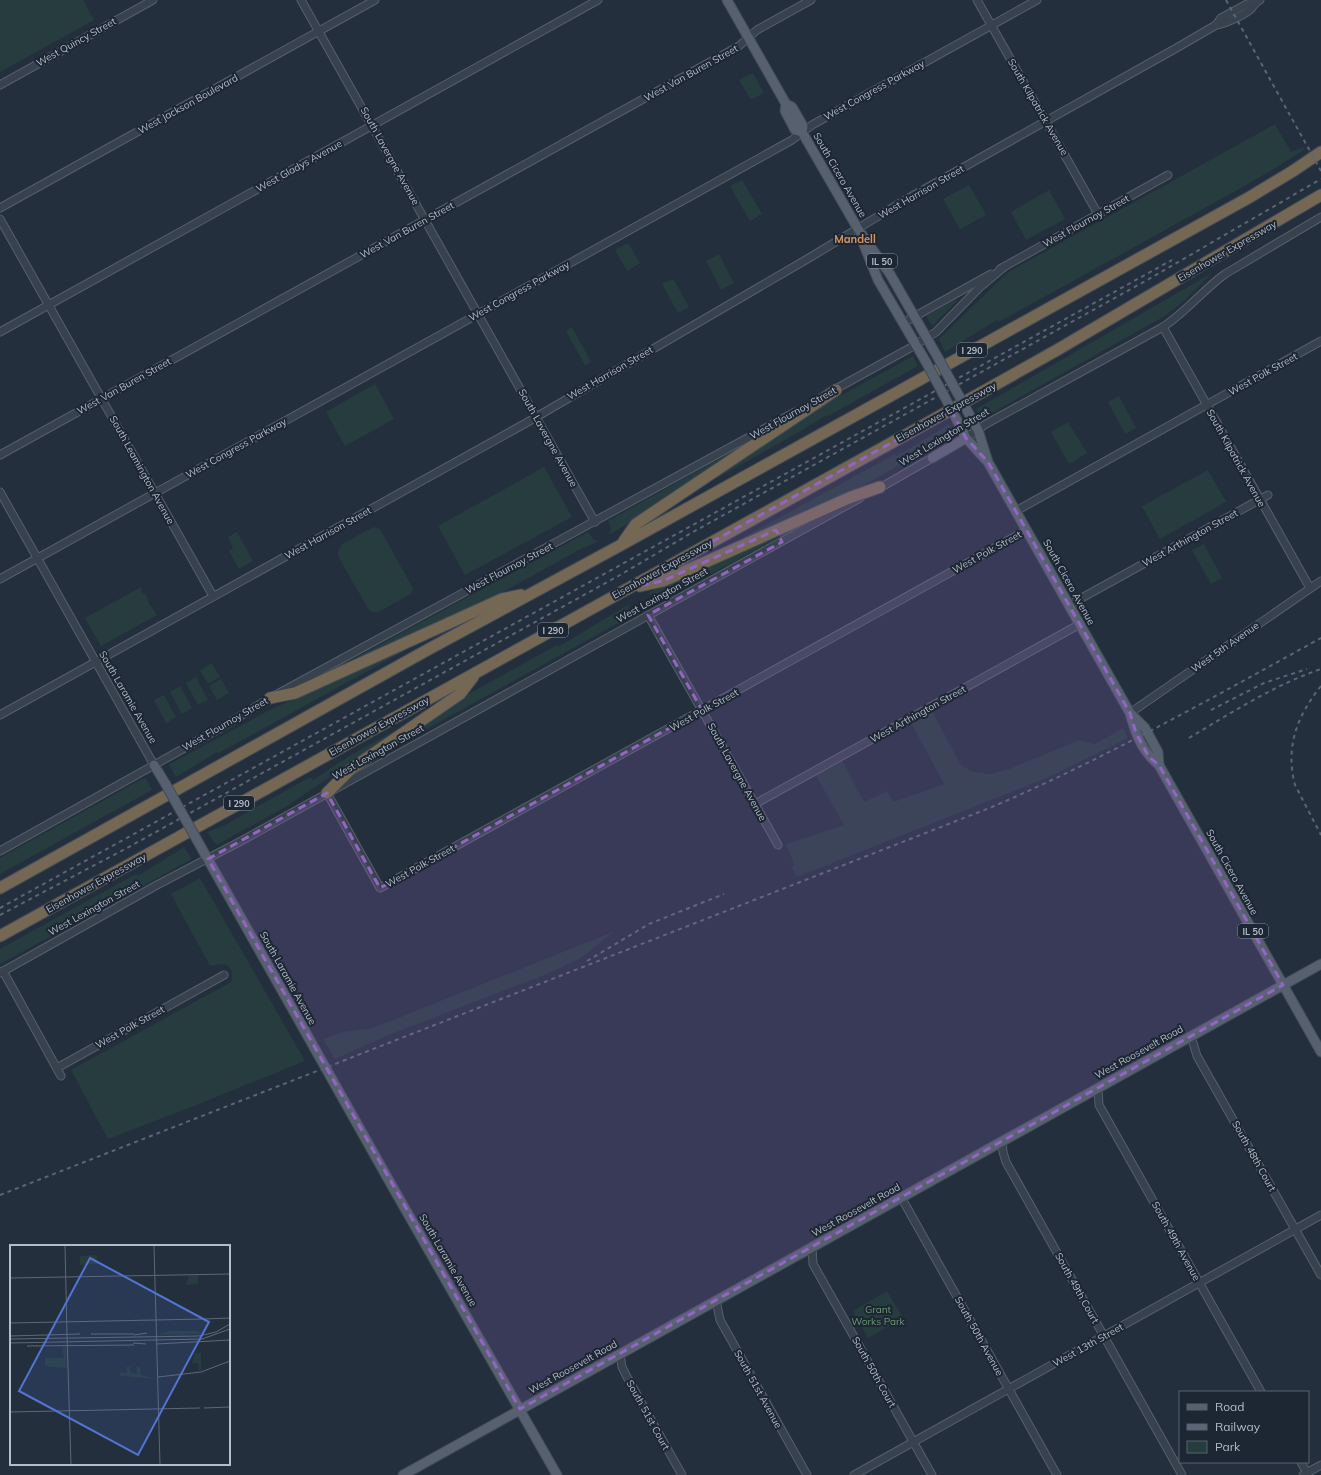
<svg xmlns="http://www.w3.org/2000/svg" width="1321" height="1475" viewBox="0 0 1321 1475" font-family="Mulish,sans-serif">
<rect width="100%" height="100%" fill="#242f3e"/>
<g fill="#263c3f">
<path d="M0 0H83L94 20 0 72Z"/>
<path d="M753 73 764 93 751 100 739 80Z"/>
<path d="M1275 124 1291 152 1304 147 1305 149 1277 167 1248 184 999 322 997 320 995 321 945 352 939 339 1005 275 1012 270Z"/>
<path d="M742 180 762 214 750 221 730 186Z"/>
<path d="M969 185 986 215 960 229 943 199Z"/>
<path d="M1049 190 1065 219 1026 240 1011 212Z"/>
<path d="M628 243 640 263 627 271 615 250Z"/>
<path d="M719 254 734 283 721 290 706 261Z"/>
<path d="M1212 273 1184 301 1165 316 981 419 976 409Z"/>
<path d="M673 279 689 307 678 313 662 284Z"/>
<path d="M956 299 957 301 932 326 926 316Z"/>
<path d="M572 327 591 362 585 365 566 331Z"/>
<path d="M913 356 918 366 828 416 827 415 799 432 717 478 716 476 822 406Z"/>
<path d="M375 384 394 419 345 446 326 412Z"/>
<path d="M1119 396 1136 428 1125 434 1108 402Z"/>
<path d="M1068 422 1087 453 1069 464 1051 432Z"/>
<path d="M949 424 954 434 863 486 745 540 744 537 895 454 897 456Z"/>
<path d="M760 436 634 520 609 535 611 528 608 521Z"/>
<path d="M544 467 572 517 465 575 438 526Z"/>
<path d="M1208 470 1226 502 1160 539 1142 506Z"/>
<path d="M814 519 658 602 656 603 654 595 647 594 660 586Z"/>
<path d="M374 527 380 529 411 585 413 590 409 595 378 612H373L369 610 339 558 338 552 342 544Z"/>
<path d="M237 532 253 561 239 569 229 551 233 548 228 537Z"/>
<path d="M588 532 594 540 599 541 579 550 478 606 318 678Z"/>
<path d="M1204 544 1222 578 1211 584 1192 550Z"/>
<path d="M141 587 142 593 146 595 150 605 157 615 101 646 85 618Z"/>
<path d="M631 603 629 605 628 610 633 615 376 757 456 701 557 645 558 647Z"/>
<path d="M403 648 404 651 219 753 217 752 176 777 169 765 170 764 268 711Z"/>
<path d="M212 663 220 677 208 684 200 670Z"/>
<path d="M196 677 208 700 198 705 186 683Z"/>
<path d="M221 679 229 693 217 700 209 686Z"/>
<path d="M180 686 192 708 182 714 170 692Z"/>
<path d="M164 695 176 717 166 723 154 700Z"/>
<path d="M932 711 961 765 973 772 991 774 1009 769 1079 740 1095 744 1123 728 1128 738 1047 778 797 877 792 869 794 864 786 844 844 825 815 774 842 760 864 802 887 791 893 802 944 784 911 723Z"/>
<path d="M417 718 284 808 216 845 207 832 225 825 310 777 313 780 351 755Z"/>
<path d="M142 779H146L152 790 0 874V858Z"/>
<path d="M184 847 191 858 190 860 0 964V949L136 874 138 876Z"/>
<path d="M200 878 305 1061 194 1106 108 1139 71 1070 231 982C234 975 232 970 227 965L221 964 210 966 171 894Z"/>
<path d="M615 931 581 958 552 972 389 1035 335 1059 323 1039 342 1032 373 1028Z"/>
<path d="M887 1291 903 1318 868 1338 853 1311Z"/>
</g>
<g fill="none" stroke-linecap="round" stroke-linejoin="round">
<defs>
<g id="minor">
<path d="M301 0 595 522"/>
<path d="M977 0 1098 214"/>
<path d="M1216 25C1225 24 1244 15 1251 9 1254 5 1256 2 1260 0"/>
<path d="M0 85 153 0"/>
<path d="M0 208 375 0"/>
<path d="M0 219 213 596"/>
<path d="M1000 269 1168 175"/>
<path d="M903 323 991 274"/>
<path d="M1163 327 1310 588"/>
<path d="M0 332 598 0"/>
<path d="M832 391 910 348 936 332 980 287 1004 267"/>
<path d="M966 438 986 424 1163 327C1186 312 1203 290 1225 274L1321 217"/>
<path d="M0 455 739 46 757 30 811 0"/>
<path d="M878 489 932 458"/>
<path d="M0 492 154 765"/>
<path d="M1016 511 1321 341"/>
<path d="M0 579 792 140 812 125 1037 0"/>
<path d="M1069 605 1268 495"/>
<path d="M648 615 778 845"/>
<path d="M1130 713 1321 581"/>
<path d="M0 715 526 423 809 258 905 200 1180 46 1216 25 1221 18 1247 4 1255 3"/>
<path d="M327 793 380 888 1027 530"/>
<path d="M755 804 1080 624"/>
<path d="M0 851 224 726 270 698 795 412"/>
<path d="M3 971 61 1076"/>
<path d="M0 973 157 885 243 840 860 498"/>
<path d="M1191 1036 1197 1056 1321 1275"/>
<path d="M57 1068 224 975"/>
<path d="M1098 1088 1099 1105 1261 1392"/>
<path d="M1002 1141 1003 1152 1006 1162 1182 1475"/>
<path d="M901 1197 1057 1475"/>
<path d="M812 1247 813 1264 932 1475"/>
<path d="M716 1300 720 1320 807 1475"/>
<path d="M620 1354 622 1367 627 1377 682 1475"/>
<path d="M1301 1462 1308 1475"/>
<path d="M854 1475 1321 1215"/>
<path d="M1303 1475 1321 1465"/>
</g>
<g id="major">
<path d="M727 0 786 104 792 107 803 126 802 132 858 229 890 274 937 356"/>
<path d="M786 104 785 111 795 130 802 132"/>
<path d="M862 240 878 280 926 362"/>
<path d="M969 414 978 430 988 462 1130 713C1136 735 1142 751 1159 765L1321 1052"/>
<path d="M957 420 966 438 986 460"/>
<path d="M932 458 966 438"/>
<path d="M1131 714 1145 728 1158 752 1159 765"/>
<path d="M154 765 165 783"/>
<path d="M197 840 311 1042"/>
<path d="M392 1186 557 1475"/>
<path d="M403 1475 1321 964"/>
</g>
<g id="highway">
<path d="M624 541 636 524 836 390"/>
<path d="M640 586 663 581 849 498 880 487"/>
<path d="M270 698 295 693 502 599 521 595"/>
<path d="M327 793 351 769 460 694 473 677"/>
<path d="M0 888 429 649 621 545 1250 197 1293 171 1321 152"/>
<path d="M0 936 920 427 1057 350 1321 195"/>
</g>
</defs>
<use href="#minor" stroke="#565f6c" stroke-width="9"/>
<use href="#major" stroke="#414a57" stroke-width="11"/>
<use href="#highway" stroke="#434c59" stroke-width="13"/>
<use href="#minor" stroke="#38414e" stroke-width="7"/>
<use href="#major" stroke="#56606e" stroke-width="9"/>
<use href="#highway" stroke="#746855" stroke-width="11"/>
<g stroke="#5a6575" stroke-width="2" stroke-dasharray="4 4" stroke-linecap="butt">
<path d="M1226 0 1321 171"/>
<path d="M1321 686C1297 716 1285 747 1295 785L1321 835"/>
<path d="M1211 710 1264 683 1307 669"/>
<path d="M1189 738C1231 713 1274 685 1321 669"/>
<path d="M0 908 1172 260"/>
<path d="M0 915 127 848 620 575 693 532 1149 279 1321 179"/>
<path d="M587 961 649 924 724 894"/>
<path d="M0 1195 992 807C1106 758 1212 698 1321 638"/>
</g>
<defs>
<g id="major-bridge">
<path d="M937 356 969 414"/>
<path d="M926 362 957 420"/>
<path d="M165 783 197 840"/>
<path d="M311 1042 392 1186"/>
</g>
</defs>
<use href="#major-bridge" stroke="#414a57" stroke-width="11" stroke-linecap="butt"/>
<use href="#major-bridge" stroke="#56606e" stroke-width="9"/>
</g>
<path fill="#9266c3" fill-opacity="0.2" stroke="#9266c3" stroke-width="3" stroke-dasharray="8 5" stroke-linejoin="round" d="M951 410 966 438 988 462 1130 713 1136 733 1149 757 1159 765 1283 985 520 1409 208 859 327 793 380 888 702 710 648 615 782 542 776 530 663 581 628 588Z"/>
<g text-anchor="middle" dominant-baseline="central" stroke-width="4" stroke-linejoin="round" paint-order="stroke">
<g fill="#1d2633" stroke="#878f9c" stroke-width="1">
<rect x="867" y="254" width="30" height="14" rx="3"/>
<rect x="957" y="343" width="30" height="14" rx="3"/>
<rect x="538" y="623" width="30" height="14" rx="3"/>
<rect x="224" y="796" width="30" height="14" rx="3"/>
<rect x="1238" y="924" width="30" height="14" rx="3"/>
</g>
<g font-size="9" font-weight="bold" fill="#b4bcc9">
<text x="882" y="261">IL 50</text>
<text x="972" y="350">I 290</text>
<text x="553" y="630">I 290</text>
<text x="239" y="803">I 290</text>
<text x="1253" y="931">IL 50</text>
</g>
<g font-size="10" fill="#b4bcc9" stroke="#1d2633">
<text transform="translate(76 42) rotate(-29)">West Quincy Street</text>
<text transform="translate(691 73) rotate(-29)">West Van Buren Street</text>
<text transform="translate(874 90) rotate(-29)">West Congress Parkway</text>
<text transform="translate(188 104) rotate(-29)">West Jackson Boulevard</text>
<text transform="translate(1038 107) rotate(60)">South Kilpatrick Avenue</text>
<text transform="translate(390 156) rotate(61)">South Lavergne Avenue</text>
<text transform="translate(299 166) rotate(-29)">West Gladys Avenue</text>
<text transform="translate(840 175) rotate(60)">South Cicero Avenue</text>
<text transform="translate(921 192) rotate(-30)">West Harrison Street</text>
<text transform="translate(1086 221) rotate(-29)">West Flournoy Street</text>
<text transform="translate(407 230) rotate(-29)">West Van Buren Street</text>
<text transform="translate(1227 251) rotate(-30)">Eisenhower Expressway</text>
<text transform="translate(519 291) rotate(-29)">West Congress Parkway</text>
<text transform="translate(610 373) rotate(-30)">West Harrison Street</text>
<text transform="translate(1263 374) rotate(-29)">West Polk Street</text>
<text transform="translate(124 386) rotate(-29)">West Van Buren Street</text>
<text transform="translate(946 412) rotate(-29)">Eisenhower Expressway</text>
<text transform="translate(793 413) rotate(-29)">West Flournoy Street</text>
<text transform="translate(944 437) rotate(-31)">West Lexington Street</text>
<text transform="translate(548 438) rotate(61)">South Lavergne Avenue</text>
<text transform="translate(236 448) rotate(-29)">West Congress Parkway</text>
<text transform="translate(1236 458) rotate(61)">South Kilpatrick Avenue</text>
<text transform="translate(142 470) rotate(61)">South Leamington Avenue</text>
<text transform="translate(328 533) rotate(-29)">West Harrison Street</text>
<text transform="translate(1190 538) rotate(-29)">West Arthington Street</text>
<text transform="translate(987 552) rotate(-29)">West Polk Street</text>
<text transform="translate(509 568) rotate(-28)">West Flournoy Street</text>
<text transform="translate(662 569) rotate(-29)">Eisenhower Expressway</text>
<text transform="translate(1069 582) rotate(61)">South Cicero Avenue</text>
<text transform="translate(662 595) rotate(-29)">West Lexington Street</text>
<text transform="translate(1225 647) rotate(-35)">West 5th Avenue</text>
<text transform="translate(128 697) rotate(60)">South Laramie Avenue</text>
<text transform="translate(704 710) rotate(-29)">West Polk Street</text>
<text transform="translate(918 714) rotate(-29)">West Arthington Street</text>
<text transform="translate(225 724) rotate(-30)">West Flournoy Street</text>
<text transform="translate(379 726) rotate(-29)">Eisenhower Expressway</text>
<text transform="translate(378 752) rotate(-29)">West Lexington Street</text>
<text transform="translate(737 772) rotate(61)">South Lavergne Avenue</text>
<text transform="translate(420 866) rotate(-29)">West Polk Street</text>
<text transform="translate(1232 872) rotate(61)">South Cicero Avenue</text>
<text transform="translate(96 883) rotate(-29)">Eisenhower Expressway</text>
<text transform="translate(94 908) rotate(-29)">West Lexington Street</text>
<text transform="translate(288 978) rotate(61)">South Laramie Avenue</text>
<text transform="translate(130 1027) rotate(-29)">West Polk Street</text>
<text transform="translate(1139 1052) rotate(-29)">West Roosevelt Road</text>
<text transform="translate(1254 1156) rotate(61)">South 48th Court</text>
<text transform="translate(856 1210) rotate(-29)">West Roosevelt Road</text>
<text transform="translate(1176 1241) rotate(61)">South 49th Avenue</text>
<text transform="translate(448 1260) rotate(60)">South Laramie Avenue</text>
<text transform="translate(1077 1288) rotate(61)">South 49th Court</text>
<text transform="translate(979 1336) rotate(61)">South 50th Avenue</text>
<text transform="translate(1088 1345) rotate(-29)">West 13th Street</text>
<text transform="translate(573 1367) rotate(-29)">West Roosevelt Road</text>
<text transform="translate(874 1372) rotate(61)">South 50th Court</text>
<text transform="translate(758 1389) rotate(61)">South 51st Avenue</text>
<text transform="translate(648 1415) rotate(61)">South 51st Court</text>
</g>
<g font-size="10" fill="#6b9a76" stroke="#1d2633">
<text x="878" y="1309">Grant<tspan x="878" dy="12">Works Park</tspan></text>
</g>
<g font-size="11" font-weight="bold" fill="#d59563" stroke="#1d2633">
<text x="855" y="239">Mandell</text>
</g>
</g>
<g transform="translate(10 1245)">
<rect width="220" height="220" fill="#242f3e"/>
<path d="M87 10V19L70 20V11ZM188 30V39L176 40 179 31ZM158 86H189L191 89 148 90ZM52 102H56L57 123 35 121V113H54ZM185 108H191V125L189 126 188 118H182ZM116 122H120V127L127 129V122H130L131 130 146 134 110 131V127L117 128Z" fill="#263c3f"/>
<path fill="none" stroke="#5e6776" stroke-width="1" d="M55 0 57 90M144 0 150 220M0 33 220 29M194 74 220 73M0 78 193 74M81 89H124M57 90 61 220M124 90 137 88M0 91 70 89M0 94 189 91 206 87 220 79M0 98 192 94 220 84M123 98 136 99M146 99 220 95M17 101 124 100M148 132 191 127 220 116M194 163 220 162M0 167 190 163"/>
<path fill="#5274d3" fill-opacity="0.15" stroke="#5274d3" stroke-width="2" d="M80 13 199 77 128 210 9 146Z"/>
<rect width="220" height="220" fill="none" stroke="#b4bcc9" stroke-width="2"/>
</g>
<rect x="1179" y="1391" width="130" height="72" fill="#1d2633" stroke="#59626f"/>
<rect x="1187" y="1404" width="20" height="6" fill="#56606e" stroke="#59626f"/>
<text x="1215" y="1411" font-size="12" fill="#b4bcc9">Road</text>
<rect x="1187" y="1424" width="20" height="6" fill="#5a6575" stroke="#59626f"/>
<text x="1215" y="1431" font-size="12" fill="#b4bcc9">Railway</text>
<rect x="1187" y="1441" width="20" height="12" fill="#263c3f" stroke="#59626f"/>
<text x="1215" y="1451" font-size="12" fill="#b4bcc9">Park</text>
</svg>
